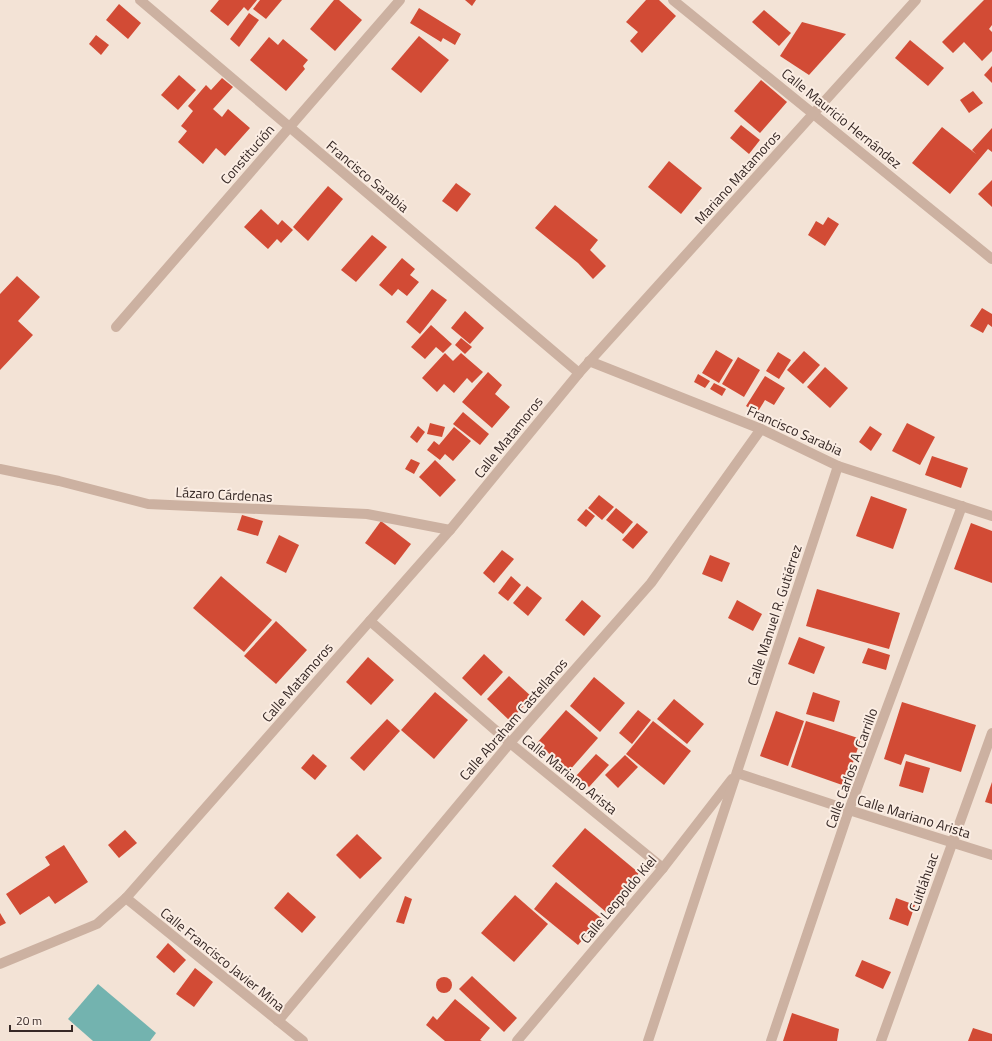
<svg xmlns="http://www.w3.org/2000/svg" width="992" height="1041" viewBox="0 0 992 1041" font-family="'Titillium Web',sans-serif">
<rect width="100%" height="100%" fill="#f3e3d6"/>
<path fill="#73b3af" d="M98 984 156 1033 150 1041H93L68 1019Z"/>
<g fill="#d24b35">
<path d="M219 0H257L248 11 244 7 228 26 210 11Z"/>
<path d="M260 0H282L266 19 253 9Z"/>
<path d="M334 0H339L362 20 335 51 310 29Z"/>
<path d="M465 0H476L472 6Z"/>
<path d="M646 0H659L676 16 642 53 630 41 638 32 626 22Z"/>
<path d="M984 0H992V25L989 29 992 32V51L982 61 964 42 953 53 942 42Z"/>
<path d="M119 4 141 23 128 39 106 20Z"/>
<path d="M419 8 461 34 455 45 443 38 441 42 410 23Z"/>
<path d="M764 10 791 33 779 46 752 22Z"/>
<path d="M249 13 259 20 239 47 230 39Z"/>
<path d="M802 22 846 34 809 75 780 56Z"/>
<path d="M96 35 109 45 101 55 89 44Z"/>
<path d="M419 36 449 60 421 93 391 69Z"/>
<path d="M269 37 278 45 283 39 308 60 303 66 305 69 286 91 250 60Z"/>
<path d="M910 40 944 68 928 86 895 58Z"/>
<path d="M992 66V83L984 75Z"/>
<path d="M179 75 196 90 178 110 161 95Z"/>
<path d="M222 78 233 87 213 109 222 117 228 109 250 128 225 156 216 148 203 164 178 142 187 131 181 126 193 111 188 106 206 85 211 90Z"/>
<path d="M761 80 787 102 760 133 734 111Z"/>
<path d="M973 91 983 103 969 113 960 100Z"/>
<path d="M741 125 760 140 749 154 730 138Z"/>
<path d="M942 127 976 154 972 150 992 128V152L988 149 950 194 912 163Z"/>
<path d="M669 161 702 188 681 214 648 187Z"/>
<path d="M992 180V207L978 194Z"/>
<path d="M456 183 471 194 457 212 442 201Z"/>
<path d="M328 186 343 199 308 241 293 227Z"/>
<path d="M555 205 598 240 590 250 606 266 593 279 578 263 535 228Z"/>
<path d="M261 209 278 225 282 220 293 230 281 243 277 239 268 249 244 227Z"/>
<path d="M828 217 839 224 825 246 808 235 816 221 823 225Z"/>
<path d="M372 235 387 247 356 282 341 270Z"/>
<path d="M402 258 415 269 410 275 419 282 407 296 398 289 392 296 379 285Z"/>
<path d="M17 276 40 297 18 321 33 335 0 370V294Z"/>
<path d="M432 289 447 300 420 334 406 322Z"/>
<path d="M982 308 992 314V327L988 324 983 333 970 326Z"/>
<path d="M465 311 484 328 470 344 451 328Z"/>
<path d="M431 325 452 344 443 353 436 347 425 359 411 347Z"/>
<path d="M461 338 472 347 465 354 455 345Z"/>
<path d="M716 350 733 360 719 383 702 373Z"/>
<path d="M804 351 820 365 803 384 787 370Z"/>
<path d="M778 352 791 360 779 379 766 371Z"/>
<path d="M445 353 453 361 461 353 483 372 472 383 467 378 454 393 444 384 437 392 422 378Z"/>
<path d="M738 357 760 370 744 397 722 384Z"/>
<path d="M825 367 848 388 830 408 807 387Z"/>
<path d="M488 372 502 385 495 394 510 407 492 428 462 402Z"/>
<path d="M698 374 710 381 705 388 694 382Z"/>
<path d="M765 376 785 388 774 405 765 400 757 413 746 406Z"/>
<path d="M714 383 726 389 722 396 710 389Z"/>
<path d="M463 412 489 434 480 445 453 424Z"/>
<path d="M430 423 445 427 442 437 427 434Z"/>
<path d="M907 423 935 437 920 465 892 451Z"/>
<path d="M418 426 425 432 417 443 410 437Z"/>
<path d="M870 426 882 434 871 451 859 442Z"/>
<path d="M454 427 471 441 453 461 445 454 440 460 427 450 434 441 439 445Z"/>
<path d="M932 456 968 468 961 488 925 475Z"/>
<path d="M411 459 420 463 414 474 405 469Z"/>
<path d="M435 460 456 480 440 497 419 477Z"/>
<path d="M599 495 614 507 602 520 588 508Z"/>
<path d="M871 496 907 509 893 549 856 536Z"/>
<path d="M616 508 633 522 623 534 606 520Z"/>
<path d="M586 509 595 516 586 527 577 520Z"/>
<path d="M242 515 263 521 258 536 237 530Z"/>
<path d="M381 521 411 544 395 565 365 543Z"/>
<path d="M637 523 648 532 633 549 622 540Z"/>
<path d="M971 523 992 531V583L954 569Z"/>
<path d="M279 535 299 545 286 573 266 563Z"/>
<path d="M502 550 514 559 494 583 483 573Z"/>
<path d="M710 555 730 563 722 582 702 574Z"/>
<path d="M221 576 272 620 244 652 193 608Z"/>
<path d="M511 576 521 585 508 601 498 593Z"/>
<path d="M527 586 542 598 528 616 513 603Z"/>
<path d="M817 589 900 613 889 649 806 626Z"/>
<path d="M582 600 601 616 584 636 565 620Z"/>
<path d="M737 600 762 614 753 631 728 618Z"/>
<path d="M276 621 307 650 276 684 244 656Z"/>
<path d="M799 637 825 647 814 674 788 664Z"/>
<path d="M868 648 890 655 886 670 862 663Z"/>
<path d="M484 654 503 672 481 696 462 678Z"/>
<path d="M368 657 394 680 371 705 346 682Z"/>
<path d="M509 676 532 697 510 721 487 699Z"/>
<path d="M594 677 625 703 600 732 570 706Z"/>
<path d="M435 692 468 720 434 759 401 730Z"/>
<path d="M813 692 840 701 834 722 806 714Z"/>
<path d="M674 699 704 724 687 744 657 719Z"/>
<path d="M902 702 976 725 961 772 905 754 901 765 884 759Z"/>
<path d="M566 710 598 738 569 771 537 743Z"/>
<path d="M638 710 651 720 632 744 619 733Z"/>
<path d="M776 711 804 721 788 766 760 756Z"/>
<path d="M387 719 400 731 364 771 350 758Z"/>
<path d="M653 721 691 751 664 785 626 754Z"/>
<path d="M806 721 861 739 845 786 791 767Z"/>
<path d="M313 754 327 766 315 780 301 768Z"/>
<path d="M596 754 609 765 589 787 576 776Z"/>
<path d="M625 755 638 767 618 788 605 775Z"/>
<path d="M906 761 930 768 923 793 899 786Z"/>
<path d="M992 782V804L985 802Z"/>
<path d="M585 828 639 873 606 912 552 866Z"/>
<path d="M125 830 137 843 119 858 108 845Z"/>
<path d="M357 834 382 858 360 879 336 855Z"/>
<path d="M64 845 88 882 55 904 49 896 20 915 6 894 50 865 45 857Z"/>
<path d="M556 882 601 918 578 945 534 909Z"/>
<path d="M288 892 316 917 302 933 274 908Z"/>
<path d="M515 895 548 924 514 962 481 933Z"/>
<path d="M405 896 412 899 404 924 396 922Z"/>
<path d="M896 898 915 905 908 926 889 919Z"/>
<path d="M0 913 6 923 0 926Z"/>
<path d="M168 943 186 960 174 973 156 957Z"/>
<path d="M862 960 891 972 883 989 855 976Z"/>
<path d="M195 968 213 982 194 1007 176 994Z"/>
<path d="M472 976 517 1018 504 1032 459 989Z"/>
<circle cx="444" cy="985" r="8"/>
<path d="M455 999 490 1028 480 1040 482 1041H445L426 1025 433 1016 437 1020Z"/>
<path d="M792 1013 839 1029 837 1041H783Z"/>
<path d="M973 1028 992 1034V1041H968Z"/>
</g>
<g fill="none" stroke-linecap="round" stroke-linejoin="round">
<g stroke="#ccb1a1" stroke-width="10">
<path d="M140 0 579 373"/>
<path d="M673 0 992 259"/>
<path d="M116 327 400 0"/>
<path d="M589 361 761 429 838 466 992 516"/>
<path d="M0 469 59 481 148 504 367 514 450 530"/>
<path d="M370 621 510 743 663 868"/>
<path d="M737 773 849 810 992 855"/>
<path d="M126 898 303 1041"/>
<path d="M0 964 97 924 126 898 450 530 579 373 916 0"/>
<path d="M278 1021 510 743 651 583 761 429"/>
<path d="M517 1041 663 868 732 779"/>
<path d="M648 1041 838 466"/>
<path d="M771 1041 849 810 962 506"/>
<path d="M881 1041 992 733"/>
</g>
</g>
<g text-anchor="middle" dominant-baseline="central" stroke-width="4" stroke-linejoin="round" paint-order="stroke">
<g font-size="14" fill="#362825" stroke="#fbede3">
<text transform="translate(842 118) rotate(39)">Calle Mauricio Hernández</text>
<text transform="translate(247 154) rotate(-49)">Constitución</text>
<text transform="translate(368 176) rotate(40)">Francisco Sarabia</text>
<text transform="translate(737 177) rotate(-48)">Mariano Matamoros</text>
<text transform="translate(795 430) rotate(24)">Francisco Sarabia</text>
<text transform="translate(508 437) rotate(-51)">Calle Matamoros</text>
<text transform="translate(224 494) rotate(3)">Lázaro Cárdenas</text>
<text transform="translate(774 615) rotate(-72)">Calle Manuel R. Gutiérrez</text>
<text transform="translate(297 682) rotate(-49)">Calle Matamoros</text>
<text transform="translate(513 719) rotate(-49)">Calle Abraham Castellanos</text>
<text transform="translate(851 768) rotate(-70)">Calle Carlos A. Carrillo</text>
<text transform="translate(570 774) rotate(39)">Calle Mariano Arista</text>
<text transform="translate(914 816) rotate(17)">Calle Mariano Arista</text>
<text transform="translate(923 882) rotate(-70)">Cuitláhuac</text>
<text transform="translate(618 899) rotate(-50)">Calle Leopoldo Kiel</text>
<text transform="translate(223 959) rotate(39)">Calle Francisco Javier Mina</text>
</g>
</g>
<path d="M10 1025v6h62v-6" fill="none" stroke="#362825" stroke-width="2"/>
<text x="16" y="1025" font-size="12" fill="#362825" stroke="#fbede3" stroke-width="3" paint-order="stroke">20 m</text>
</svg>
